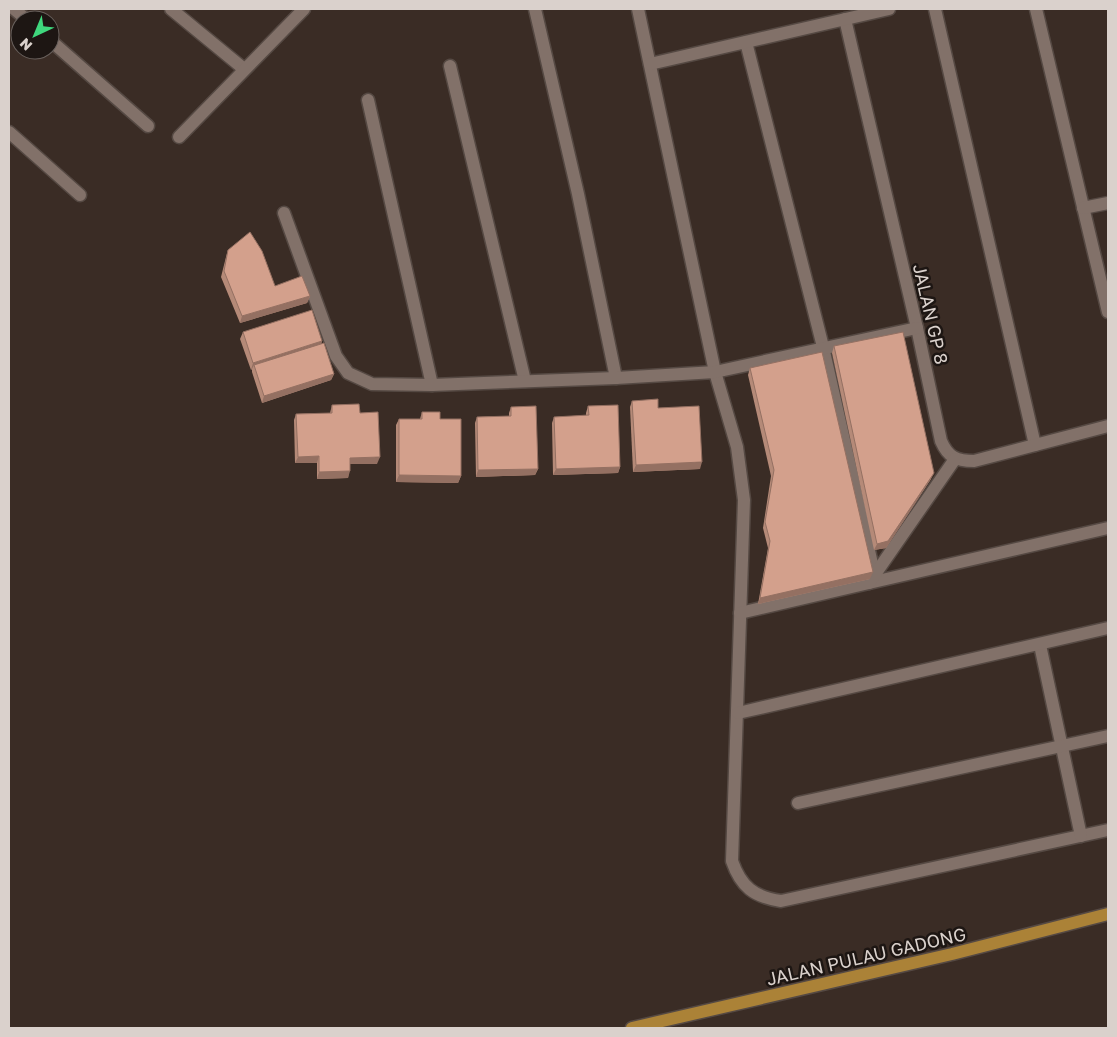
<svg xmlns="http://www.w3.org/2000/svg" width="1117" height="1037" viewBox="0 0 1117 1037" font-family="'Golos Text',sans-serif">
<rect width="100%" height="100%" fill="#3a2c25"/>
<g fill="none" stroke-linecap="round" stroke-linejoin="round">
<defs>
<g id="minor">
<path d="M14 9 27 20"/>
<path d="M171 9 244 69"/>
<path d="M535 9 578 194 616 378"/>
<path d="M638 9 715 372 737 447 744 500 732 861C741 887 754 897 781 901L1108 830"/>
<path d="M935 9 1035 445"/>
<path d="M1036 9 1108 312"/>
<path d="M845 19 917 328 941 441C948 457 956 461 974 461L1108 426"/>
<path d="M50 40 148 126"/>
<path d="M746 42 823 347 875 577"/>
<path d="M650 64 889 9"/>
<path d="M450 66 525 381"/>
<path d="M368 100 432 385"/>
<path d="M9 132 80 195"/>
<path d="M179 137 304 9"/>
<path d="M1083 208 1108 203"/>
<path d="M284 213 336 356 348 373 372 384 432 385 616 378 715 372 917 328"/>
<path d="M869 583 1108 528"/>
<path d="M740 613 869 583 955 459"/>
<path d="M1040 645 1081 836"/>
<path d="M738 713 1108 628"/>
<path d="M798 803 1108 736"/>
</g>
<path id="major" d="M632 1028 952 954 1108 914"/>
</defs>
<use href="#minor" stroke="#554943" stroke-width="15"/>
<use href="#major" stroke="#554943" stroke-width="15"/>
<use href="#minor" stroke="#827169" stroke-width="12"/>
<use href="#major" stroke="#ab8237" stroke-width="12"/>
</g>
<g fill="#b58a78">
<path d="M228 250 275 286 310 296 307 303 240 323 221 277 226 257Z"/>
<path d="M243 332 322 341 321 344 334 374 331 380 262 403 252 372V369L251 370 240 339Z"/>
<path d="M834 346 931 479 886 548 874 550 832 353Z"/>
<path d="M750 368 870 579 758 604 768 548 763 528 771 476 748 375Z"/>
<path d="M632 401 658 408 700 469 633 472 630 407Z"/>
<path d="M332 405 360 413 377 464H350L348 478 317 479V463H295L294 420 296 414 330 413Z"/>
<path d="M588 406 620 467 618 473 553 475 552 423 554 417 586 416V413Z"/>
<path d="M511 407 538 469 535 475 476 477 475 423 477 417 509 416V413Z"/>
<path d="M422 412 440 419 461 476 458 483 396 482V425L399 419H420Z"/>
</g>
<g fill="#947062">
<path d="M310 296 307 303 240 323 242 316Z"/>
<path d="M322 341 320 347 254 365 252 369 251 370 253 363Z"/>
<path d="M334 374 331 380 262 403 264 396Z"/>
<path d="M319 456 317 463H295L298 457Z"/>
<path d="M380 457 377 464H348L350 458Z"/>
<path d="M702 462 700 469 633 472 636 465Z"/>
<path d="M620 467 618 473 553 475 556 469Z"/>
<path d="M538 469 535 475 476 477 478 470Z"/>
<path d="M350 471 348 478 317 479 319 472Z"/>
<path d="M934 473 931 479 886 548 874 550 877 544Z"/>
<path d="M399 475 461 476 458 483 396 482Z"/>
<path d="M873 572 870 579 758 604 760 598Z"/>
</g>
<g fill="#d3a08c" stroke="#947062">
<path d="M250 232 262 251 275 286 302 276 310 296 242 316 224 271 228 250Z"/>
<path d="M312 310 322 341 253 363 243 332Z"/>
<path d="M903 332 934 473 888 541 877 544 834 346Z"/>
<path d="M324 343 334 374 264 396 254 365Z"/>
<path d="M822 352 873 572 760 598 770 541 765 522 774 470 750 368Z"/>
<path d="M658 399V408L699 406 702 462 636 465 632 401Z"/>
<path d="M359 404 360 413 378 412 380 457 350 458V471L319 472V456L298 457 296 414 332 413V405Z"/>
<path d="M618 405 620 467 556 469 554 417 589 415 588 406Z"/>
<path d="M536 406 538 469 478 470 477 417 511 416V407Z"/>
<path d="M422 412H440V419H461V476L399 475V419H422Z"/>
</g>
<g text-anchor="middle" dominant-baseline="central" stroke-width="5" stroke-linejoin="round" paint-order="stroke">
<g font-size="18" fill="#dad1cc" stroke="#1d1613">
<text transform="translate(931 314) rotate(77)">JALAN GP 8</text>
<text transform="translate(866 956) rotate(-13)">JALAN PULAU GADONG</text>
</g>
</g>
<rect width="1117" height="1037" fill="none" stroke="#dad1cc" stroke-width="20"/>
<g transform="translate(35 35) rotate(224)"><circle r="24" fill="#1d1613" stroke="#69615d"/>
<path d="M0-4L9 19L0 12L-9 19Z" fill="#3fd77d"/>
<text y="-8" font-size="14" font-weight="bold" text-anchor="middle" fill="#dad1cc">N</text>
</g>
</svg>
